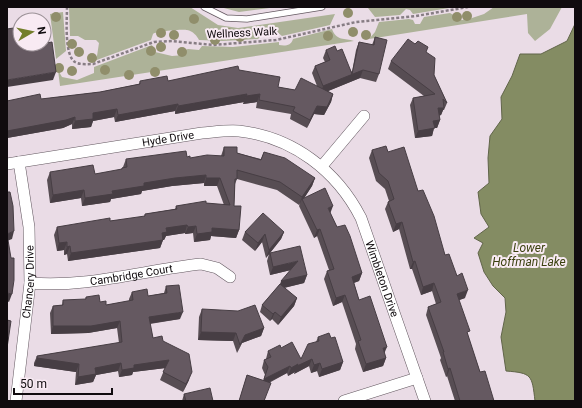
<svg xmlns="http://www.w3.org/2000/svg" width="582" height="408" viewBox="0 0 582 408" font-family="Roboto,sans-serif">
<rect width="100%" height="100%" fill="#eadce6"/>
<g fill="#adb298">
<path d="M69 7H190L218 25 238 28 335 14 330 25 282 36 277 32 267 30 258 39 223 41 199 40C197 36 193 31 187 30 183 29 156 31 153 34L151 40 94 61 97 56 99 43 96 40H85L78 36H70Z"/>
<path d="M220 7H277L239 12Z"/>
<path d="M455 7 413 14 410 10 406 9 400 15 375 17 368 8Z"/>
<path d="M494 7H562L550 29 535 41 528 33 527 14 369 39 375 32 379 22 409 19 413 20 415 24H420L424 17 450 13 462 20 469 19 484 14Z"/>
<path d="M63 12 66 51 56 59 50 14Z"/>
<path d="M332 29C336 41 345 38 354 41L60 86 58 70 62 77 77 80 94 73V67L152 45 155 52 172 56 184 55 185 50 188 49 199 50 202 46 233 47 279 42V45C285 46 291 46 293 39Z"/>
</g>
<path fill="#848c63" stroke="#61654a" d="M575 24V401H535C532 375 532 373 506 371L501 337 506 312 505 298 493 286 484 272 478 253 483 243 474 238 489 227 481 214 478 192 489 183 488 158 490 136 502 119 501 97 512 76 520 54H541L567 41Z"/>
<g fill="none" stroke-linecap="round" stroke-linejoin="round">
<defs>
<path id="service" d="M204 7 226 18 247 19 322 7"/>
<g id="minor">
<path id="s1" d="M7 164 202 133C214 132 227 130 239 131 293 137 337 171 361 218L425 401"/>
<path d="M322 166 364 116"/>
<path id="s2" d="M30 283C87 288 145 270 201 264L217 268 230 277"/>
<path id="s3" d="M16 401 30 283 29 227 19 162"/>
<path d="M344 401 417 378"/>
</g>
</defs>
<use href="#service" stroke="#635860" stroke-width="7"/>
<use href="#minor" stroke="#635860" stroke-width="12"/>
<path stroke="#877d84" stroke-width="2.5" stroke-dasharray="3 2" stroke-linecap="butt" d="M67 7C67 19 64 55 75 62 80 65 87 64 93 64L154 42 172 41 213 45 276 40 356 22 416 16 468 7"/>
<use href="#service" stroke="#fff" stroke-width="5.5"/>
<use href="#minor" stroke="#fff" stroke-width="11"/>
</g>
<g fill="#908e6b">
<circle cx="348" cy="13" r="5"/>
<circle cx="467" cy="16" r="5"/>
<circle cx="56" cy="17" r="5"/>
<circle cx="457" cy="17" r="5"/>
<circle cx="194" cy="19" r="5"/>
<circle cx="353" cy="32" r="5"/>
<circle cx="161" cy="33" r="5"/>
<circle cx="228" cy="33" r="5"/>
<circle cx="174" cy="35" r="5"/>
<circle cx="366" cy="35" r="5"/>
<circle cx="328" cy="36" r="5"/>
<circle cx="240" cy="37" r="5"/>
<circle cx="215" cy="40" r="5"/>
<circle cx="72" cy="44" r="5"/>
<circle cx="161" cy="47" r="5"/>
<circle cx="151" cy="51" r="5"/>
<circle cx="79" cy="52" r="5"/>
<circle cx="182" cy="52" r="5"/>
<circle cx="92" cy="58" r="5"/>
<circle cx="59" cy="68" r="5"/>
<circle cx="105" cy="70" r="5"/>
<circle cx="72" cy="71" r="5"/>
<circle cx="155" cy="72" r="5"/>
<circle cx="129" cy="75" r="5"/>
</g>
<g fill="#574d53">
<path d="M375 37 379 74 376 82 360 78 328 91 333 94 331 102 324 115 314 114 307 128 290 119 291 114 256 108 257 102 243 104 244 102 175 114V111L115 122 114 117 93 121 91 127 72 129V124L63 128 7 138V101L41 99 100 92 139 84 140 81H168L239 70 278 87 295 90 317 86 312 73 315 66 325 62 323 58 326 50 337 51 352 72 356 50 359 42 372 45Z"/>
<path d="M426 52 434 75 447 103 444 110H443L441 115 439 116 440 120 437 128H434L432 136 415 138 410 105 413 98 424 96 388 69 391 61Z"/>
<path d="M224 147 237 153 261 159 264 152 315 178 312 186 304 198 330 214 337 227 362 273 359 281 354 283 359 300 384 354 386 358 383 366 363 372 355 349 356 344 342 302 333 306 324 279 327 271 329 270 317 236 314 238 299 206 300 203 299 205 277 190 237 179 235 184 234 206 239 230 236 238 211 236 210 240 194 242 193 233 185 234V233L166 236 164 240H163L160 248 68 261 67 254 64 255V250L57 251 54 235 57 227 144 217 145 214 175 209 176 206 206 203 224 205 217 186H204V183L172 186 142 191 141 194 111 199 110 202 82 206 81 198 50 203 47 180 50 172 95 174 121 170 122 168 123 167 126 159 187 157 190 158 221 156Z"/>
<path d="M372 150 388 152 418 191 445 255 457 276 465 298 459 300 468 336 480 372 494 401H455L447 376 446 377 440 360 441 358 426 315 428 307 436 304 432 291 421 295 412 269H410L399 229 393 232 385 209 388 202 389 201 385 189 376 181 369 158Z"/>
<path d="M245 232H284L281 239 270 253 307 275 304 283 284 288 297 298 294 306 278 325 272 319 270 321 260 312 262 305 280 284 291 270 270 275 267 261 269 254 266 258 262 242 255 251 242 240Z"/>
<path d="M166 286 180 319 150 324 153 338 163 341 189 380 183 392 160 380 165 368 133 372 132 375 119 377 118 371 96 375 93 382 75 385 76 372 34 366V363L37 356 119 343 117 328 88 333 51 334 50 313 53 306 62 305 63 300H85L86 297 106 305 129 301V299L132 292 148 296 164 293Z"/>
<path d="M202 309 264 328 261 336 242 343 237 353 233 341 198 340 199 317Z"/>
<path d="M318 337 331 338 343 362 340 370 319 377 317 371 311 373 309 366 294 374 295 372 288 376 287 373 269 383 264 401H239L247 375 263 381 265 375 262 368 264 360 266 359 268 351 281 348 301 359 316 342Z"/>
<path d="M184 394 213 401H182Z"/>
</g>
<g fill="#473e44">
<path d="M363 70 360 78 321 94 323 86Z"/>
<path d="M56 72 53 80 7 87V80Z"/>
<path d="M247 94 244 102 175 114 178 106Z"/>
<path d="M260 94 257 102 243 104 246 96Z"/>
<path d="M333 94 331 102 324 115 314 114 307 128 310 120 317 106Z"/>
<path d="M178 104 175 111 115 122 118 115Z"/>
<path d="M438 108H444L441 115 435 116Z"/>
<path d="M117 109 114 117 93 121 91 127 72 129 75 121 93 113Z"/>
<path d="M75 117 72 124 63 128 7 138V131Z"/>
<path d="M440 120 437 128H434L432 136 415 138 418 131 433 121Z"/>
<path d="M206 175 204 183 172 186 142 191 141 194 111 199 110 202 82 206 85 198 112 191 144 183 175 178Z"/>
<path d="M206 178H220L217 186H204Z"/>
<path d="M315 178 312 186 303 200 302 199 299 205 302 197Z"/>
<path d="M84 190 81 198 50 203 53 195Z"/>
<path d="M333 206 330 214 328 208Z"/>
<path d="M402 222 399 229 393 232 396 224Z"/>
<path d="M187 225 185 233 166 236 164 240H159L162 233 166 228Z"/>
<path d="M196 226 193 233 185 234 188 227Z"/>
<path d="M212 228 239 230 236 238 211 236 210 240 194 242 197 234Z"/>
<path d="M320 229 317 236 314 238 317 230Z"/>
<path d="M14 231 12 239 7 241V234Z"/>
<path d="M284 232 281 239 266 258 269 250Z"/>
<path d="M265 234 262 242 255 251 258 243Z"/>
<path d="M163 240 160 248 68 261 71 253Z"/>
<path d="M67 242 64 250 57 251 59 243Z"/>
<path d="M70 246 67 254 64 255 67 247Z"/>
<path d="M298 261 295 269 270 275 273 267Z"/>
<path d="M415 261 412 269H410L413 262Z"/>
<path d="M362 273 359 281 350 284 352 277Z"/>
<path d="M307 275 304 283 279 289 281 281Z"/>
<path d="M434 283 432 291 421 295 423 287Z"/>
<path d="M468 290 465 298 454 302 457 294Z"/>
<path d="M7 293 12 294 9 302 7 301Z"/>
<path d="M345 295 342 302 333 306 336 298Z"/>
<path d="M297 298 294 306 278 325 281 317Z"/>
<path d="M183 312 180 319 146 324 149 317Z"/>
<path d="M275 312 272 319 270 321 273 314Z"/>
<path d="M120 321 117 328 88 333 51 334 53 326Z"/>
<path d="M264 328 261 336 242 343 237 353 245 335Z"/>
<path d="M201 332 236 333 233 341 198 340Z"/>
<path d="M387 347 384 354 383 348Z"/>
<path d="M37 358 79 364 76 372 34 366Z"/>
<path d="M386 358 383 366 363 372 366 364Z"/>
<path d="M312 359 309 366 294 374 295 372 288 376 291 368 298 364Z"/>
<path d="M169 360 166 368 133 372 132 375 119 377 122 370 134 365Z"/>
<path d="M343 362 340 370 319 377 322 369Z"/>
<path d="M121 363 118 371 96 375 93 382 75 385 78 377 95 368Z"/>
<path d="M320 363 317 371 311 373 314 365Z"/>
<path d="M290 366 287 373 261 386 264 379Z"/>
<path d="M450 368 447 376 446 377 448 369Z"/>
<path d="M192 372 189 380 183 392 186 384Z"/>
</g>
<g fill="#655961" stroke="#473e44">
<path d="M20 27V44H44V27L46 43 52 42 56 72 7 80V29Z"/>
<path d="M375 37 387 40 379 74 363 70 323 86 315 66 330 60 326 50 335 46 337 51 342 49 352 74 359 42 374 45Z"/>
<path d="M408 39 415 44 418 41 428 47 426 52 435 58 434 75 447 103 443 99 444 108H438L440 120 433 121 435 128 418 131 413 98 435 94 391 61Z"/>
<path d="M238 66 239 70 280 77 278 87 295 90 301 78 333 94 327 107 317 106 310 120 293 111 295 107 259 100 260 94 246 96 247 94 178 106V104L118 115 117 109 93 113V119L75 121V117L66 120 7 131V101L40 94 41 99 100 92 140 84V81L167 76 168 81Z"/>
<path d="M386 146 388 152 404 147 418 191 423 190 434 216 445 255 449 254 457 276 462 273 468 290 457 294 470 331 467 332 480 372 485 371 494 401H460L450 368 448 369 443 352H444L428 307 441 302 434 283 423 287 415 261 413 262 402 222 396 224 388 202 394 199 388 181 379 173 372 150Z"/>
<path d="M224 147H237V153L261 160 264 152 285 158 315 178 302 197 280 182 237 170V179H235L234 206H241L239 230 212 228V232L197 234 196 226 188 227 187 225 166 228 167 232 162 233 163 240 71 253 70 246 67 247V242L59 243 57 227 110 218V221L145 216V214L177 209 176 206 206 201V203L230 205 220 178H206V175L175 178 144 183V186L112 191 113 194 85 198 84 190 53 195 50 172 93 165 95 174 122 169V168L127 167 126 159 186 151 187 157 190 156V158L207 155 224 156Z"/>
<path d="M325 188 333 206 328 208 337 227 345 225 350 236 362 273 352 277 359 300 370 296 387 347 383 348 386 358 366 364 358 341 361 340 345 295 336 298 327 271 334 269 320 229 317 230 302 199Z"/>
<path d="M7 192H10L13 206 14 231 7 234 11 258H14V280L12 294 7 293Z"/>
<path d="M263 213 284 232 269 250 265 234 258 243 245 232Z"/>
<path d="M300 246 307 275 281 281 298 261 273 267 270 253Z"/>
<path d="M280 284 297 298 281 317 275 312 273 314 262 305Z"/>
<path d="M179 285 183 312 149 317 153 338 162 336 163 341 189 354 192 372 186 384 163 372 169 360 134 365V368L122 370 121 363 95 368 96 374 78 377 79 364 37 358V356L122 342 120 321 91 326H53V306L63 305V300L86 299V297L99 295 100 302 106 301V305L133 300 132 292 147 289 148 296 167 293 166 286Z"/>
<path d="M255 305 264 328 245 335 240 345 236 333 201 332 202 309 238 311Z"/>
<path d="M7 320 11 321 7 348Z"/>
<path d="M329 333 331 338 335 337 343 362 322 369 320 363 314 365 312 359 297 366 298 364 291 368 290 366 264 379 268 367 264 360 271 357 268 351 280 345 281 348 292 342 301 359 308 344 319 341 318 337Z"/>
<path d="M247 375 271 383 264 401H239Z"/>
<path d="M210 388 213 401H186L184 394Z"/>
</g>
<g text-anchor="middle" dominant-baseline="central" stroke-width="4" stroke-linejoin="round" paint-order="stroke">
<g font-size="11" fill="#100b0e" stroke="#f8eaf3">
<text transform="translate(242 33) rotate(-3)">Wellness Walk</text>
<text stroke="none"><textPath href="#s1" startOffset="163">Hyde Drive</textPath></text>
<text stroke="none"><textPath href="#s2" startOffset="102">Cambridge Court</textPath></text>
<text stroke="none"><textPath href="#s1" startOffset="455">Wimbleton Drive</textPath></text>
<text stroke="none"><textPath href="#s3" startOffset="120">Chancery Drive</textPath></text>
</g>
<g font-size="12" font-style="italic" fill="#3b410f" stroke="#f8eaf3">
<text x="529" y="248">Lower<tspan x="529" dy="14">Hoffman Lake</tspan></text>
</g>
</g>
<rect width="582" height="408" fill="none" stroke="#100b0e" stroke-width="16"/>
<g transform="translate(32 32) rotate(81)"><circle r="19" fill="#f8eaf3" stroke="#9b9197"/>
<path d="M0-3L7 15L0 10L-7 15Z" fill="#737e2b"/>
<text y="-6" font-size="11" font-weight="bold" text-anchor="middle" fill="#100b0e">N</text>
</g>
<path d="M14 388v6h98v-6" fill="none" stroke="#100b0e" stroke-width="2"/>
<text x="20" y="388" font-size="12" fill="#100b0e" stroke="#f8eaf3" stroke-width="3" paint-order="stroke">50 m</text>
</svg>
